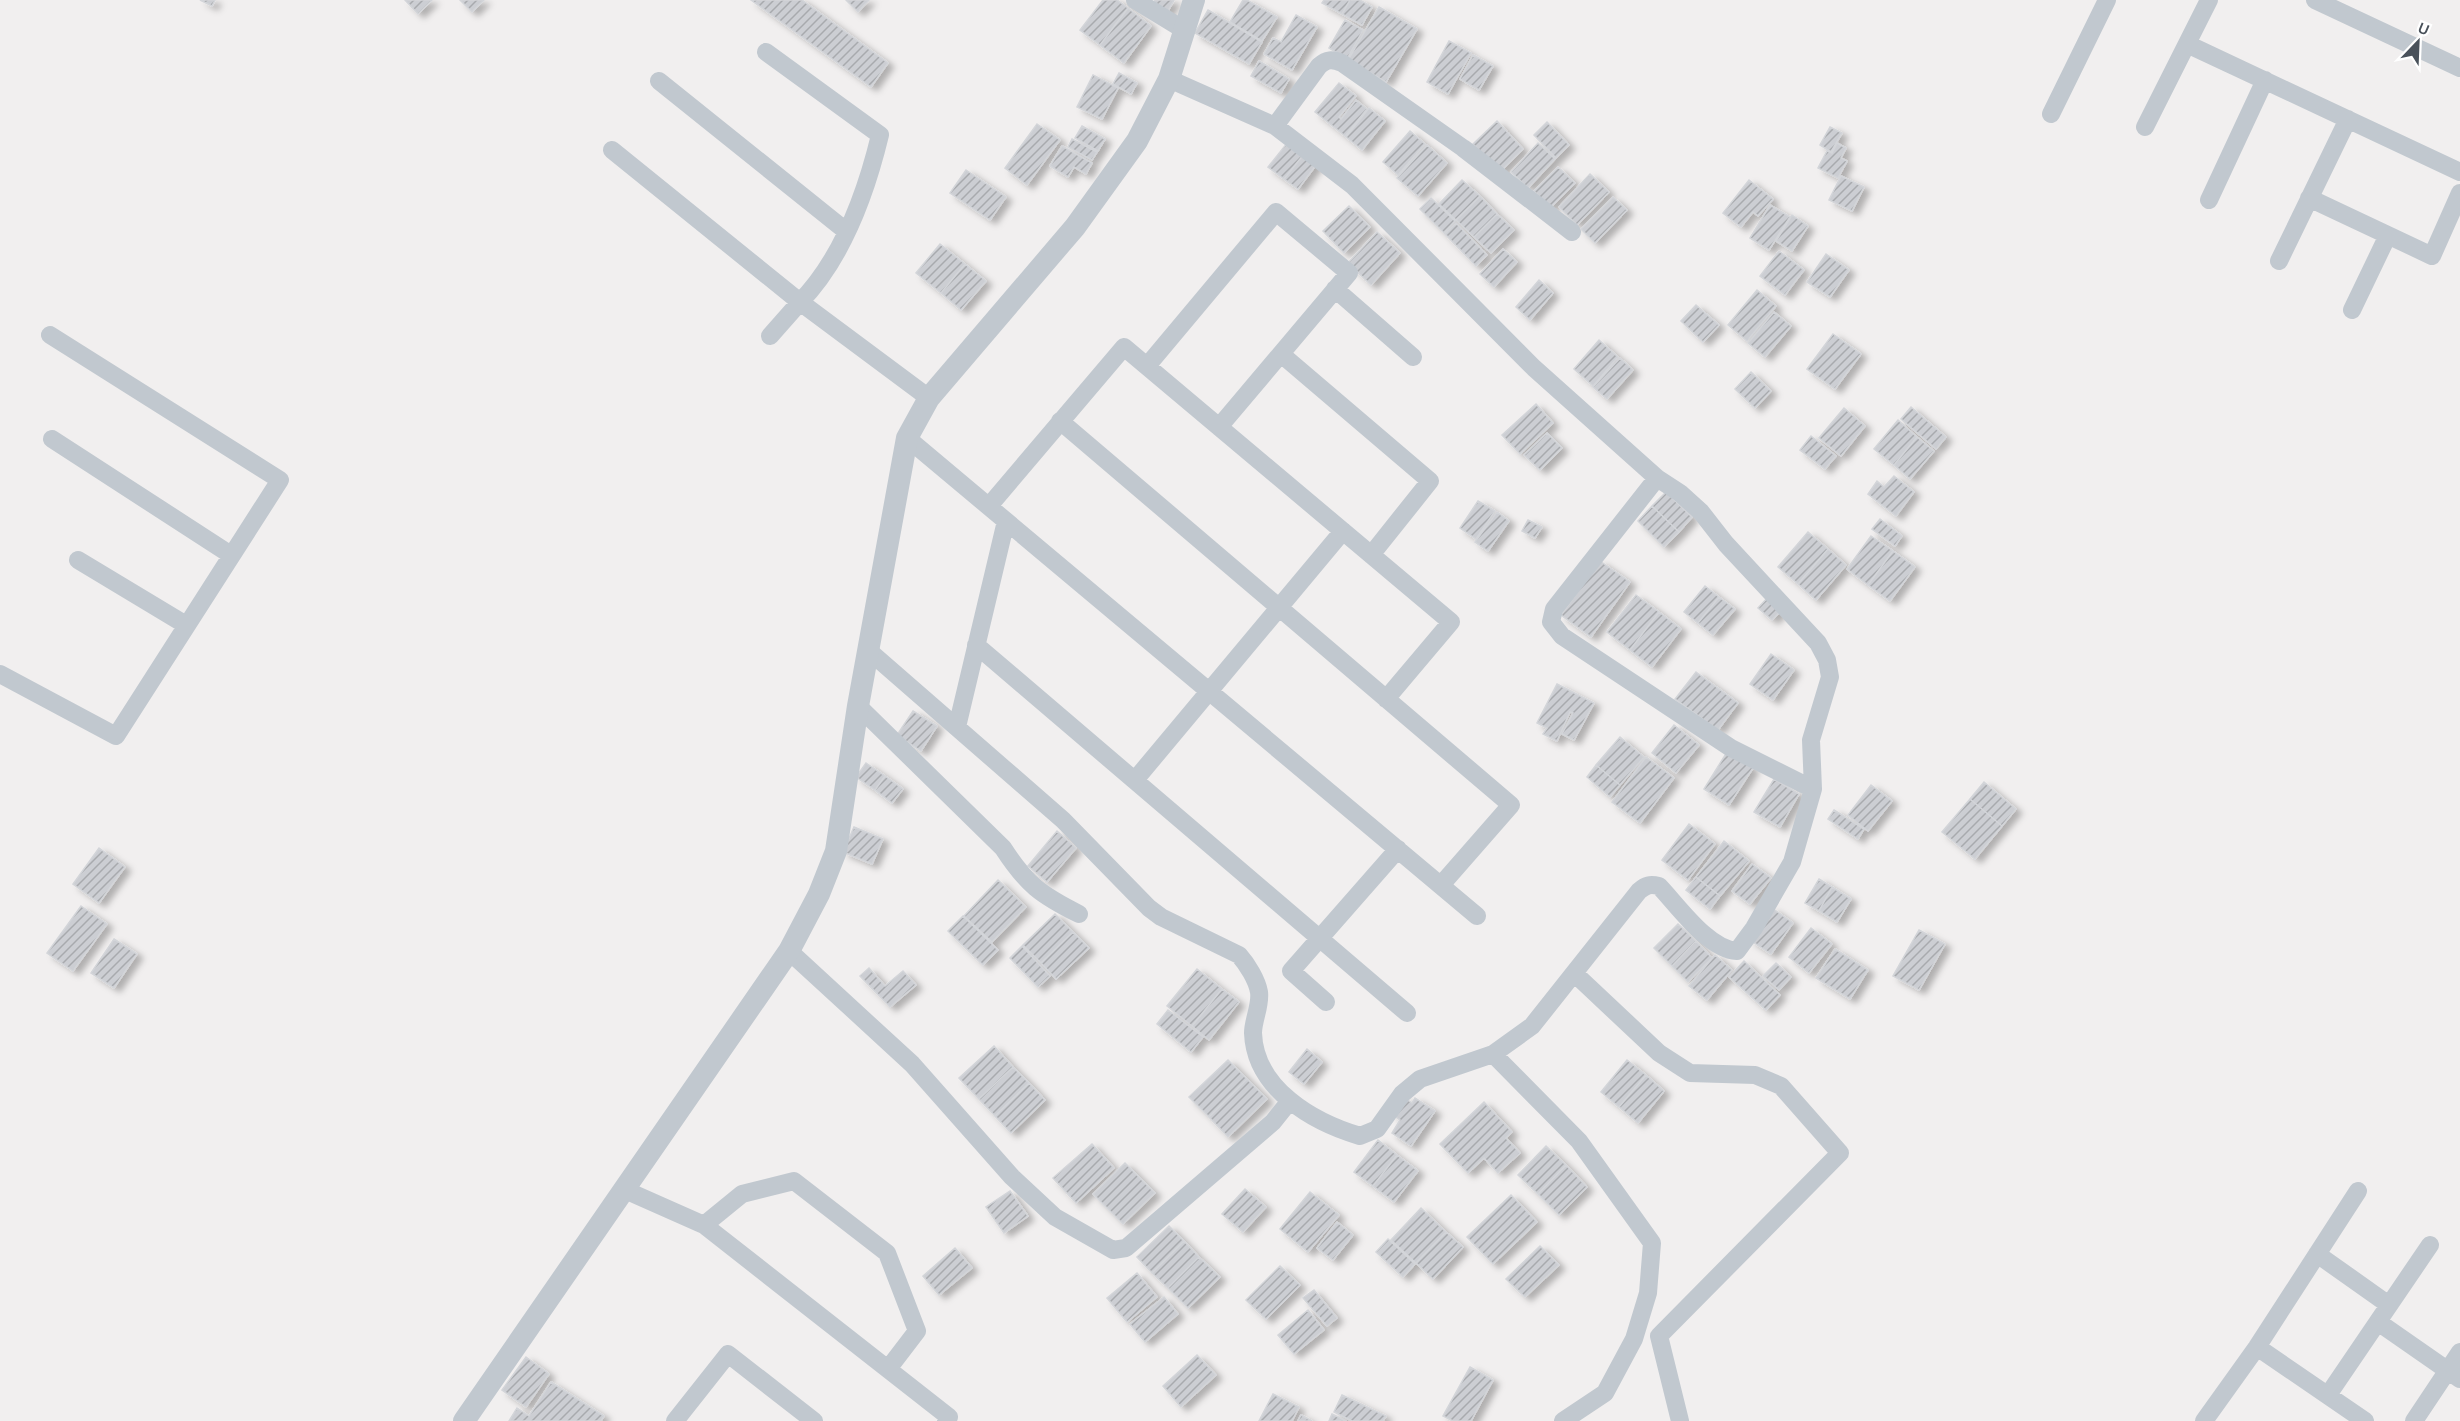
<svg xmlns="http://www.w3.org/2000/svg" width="2460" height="1421" font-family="Karla,sans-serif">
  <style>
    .building { fill: url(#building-hatch); stroke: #d3d5d9; stroke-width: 1.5; filter: url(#shadow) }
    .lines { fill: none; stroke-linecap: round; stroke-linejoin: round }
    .minor { stroke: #c1c8cf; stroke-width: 18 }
    .tertiary { stroke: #c1c8cf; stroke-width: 22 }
  </style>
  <defs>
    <pattern id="building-hatch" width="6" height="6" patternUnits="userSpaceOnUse" patternTransform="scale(1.5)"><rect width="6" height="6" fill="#ccced3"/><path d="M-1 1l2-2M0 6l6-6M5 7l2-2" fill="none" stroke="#a8aaae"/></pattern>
    <filter id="shadow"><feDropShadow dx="6" dy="4" stdDeviation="3" flood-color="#0004"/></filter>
  </defs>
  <rect width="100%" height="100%" fill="#f1efef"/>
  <!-- building -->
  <path class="building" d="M200,0H215L212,6Z
    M405,0H432L418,14Z
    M460,0H484L472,12Z
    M751,0H802L888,63L871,87Z
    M846,0H869L858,12Z
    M1103,0H1117L1128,8L1100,45L1080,30Z
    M1155,0H1174L1167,13L1153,4Z
    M1243,0H1247L1277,17L1262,41L1230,22Z
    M1324,0H1350L1342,14L1322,3Z
    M1350,0H1360L1372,7L1362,25L1342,14Z
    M1379,7L1417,29L1386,82L1348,60Z
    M1128,8L1151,26L1124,63L1100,45Z
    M1208,10L1262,42L1249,64L1195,33Z
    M1296,15L1317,27L1292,70L1264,54L1273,38L1281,42Z
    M1345,20L1363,30L1347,59L1329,48Z
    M1449,41L1471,53L1448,94L1427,82Z
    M1473,55L1493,66L1479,90L1460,79Z
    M1259,61L1289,79L1281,93L1251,76Z
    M1119,73L1137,83L1131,94L1113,84Z
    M1093,75L1118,88L1102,119L1077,107Z
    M1339,83L1356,96L1339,117L1341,119L1356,100L1367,109L1345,136L1315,112Z
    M1369,108L1385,121L1362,150L1346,137Z
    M1497,121L1523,149L1500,172L1473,144Z
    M1547,122L1569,145L1556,158L1534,135Z
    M1037,124L1060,140L1027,185L1005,168Z
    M1082,126L1105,139L1098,151L1075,138Z
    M1830,127L1842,133L1831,152L1820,145Z
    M1410,131L1425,144L1398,175L1383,162Z
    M1072,139L1097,152L1092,160L1068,147Z
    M1288,142L1304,154L1284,179L1268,167Z
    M1538,143L1555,159L1528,188L1511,172Z
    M1837,143L1846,148L1841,158L1847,161L1838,178L1818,168L1827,151L1832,153Z
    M1427,145L1447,163L1418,196L1397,178Z
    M1062,146L1092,163L1086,174L1074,167L1068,177L1050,166Z
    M1304,154L1317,164L1298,189L1284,179Z
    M1558,167L1575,183L1550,208L1534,191Z
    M966,170L1006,197L990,220L950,193Z
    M1590,174L1609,192L1577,225L1559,207Z
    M1841,176L1864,187L1852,211L1829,200Z
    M1462,180L1480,196L1456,220L1439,204Z
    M1749,180L1773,199L1758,216L1753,212L1741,227L1723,213Z
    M1480,196L1497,214L1474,237L1456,220Z
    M1613,197L1627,210L1595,243L1581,229Z
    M1431,198L1455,221L1444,233L1420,209Z
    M1770,205L1790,217L1769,250L1750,238Z
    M1349,206L1370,227L1344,253L1323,231Z
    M1497,214L1514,230L1491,253L1474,237Z
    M1792,215L1808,226L1792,251L1776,241Z
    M1456,223L1487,255L1476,266L1445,234Z
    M1377,232L1400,253L1371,285L1348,263Z
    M940,244L965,264L941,293L916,273Z
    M1503,249L1517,262L1494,287L1480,274Z
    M1779,251L1804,270L1785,295L1760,276Z
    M1826,254L1849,270L1830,297L1807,282Z
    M965,264L986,281L961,310L941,293Z
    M1539,280L1553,293L1530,320L1516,307Z
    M1757,290L1776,306L1747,341L1728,325Z
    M1696,305L1719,325L1703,342L1681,321Z
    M1774,312L1791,326L1765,357L1748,343Z
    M1833,334L1861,354L1835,389L1807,369Z
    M1599,340L1618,357L1593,386L1574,369Z
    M1620,358L1633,370L1607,399L1593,387Z
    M1751,372L1771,391L1755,408L1735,389Z
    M1536,404L1553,423L1520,454L1502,435Z
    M1911,407L1946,437L1936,449L1901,419Z
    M1844,408L1865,426L1841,456L1819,438Z
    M1898,420L1917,437L1894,465L1874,449Z
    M1547,433L1562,448L1540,470L1524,455Z
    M1811,436L1836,456L1825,469L1800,450Z
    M1917,437L1934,451L1910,479L1894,465Z
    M1894,476L1914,492L1896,516L1868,494L1877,481L1884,487Z
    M1666,492L1692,517L1679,532L1652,506Z
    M1478,501L1495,511L1476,539L1460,528Z
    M1652,506L1679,532L1664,547L1638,521Z
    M1497,512L1509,521L1488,551L1475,542Z
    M1880,519L1902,536L1895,546L1872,529Z
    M1528,520L1542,527L1535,538L1522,531Z
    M1808,532L1828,549L1798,584L1778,567Z
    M1871,536L1893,551L1868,585L1847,569Z
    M1828,549L1846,565L1816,600L1798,584Z
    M1893,551L1915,567L1890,601L1868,585Z
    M1600,561L1630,582L1591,637L1561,615Z
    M1705,586L1719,597L1698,623L1684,612Z
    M1636,595L1659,612L1630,650L1607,632Z
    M1769,596L1783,609L1772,620L1758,608Z
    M1719,597L1735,609L1713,635L1698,623Z
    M1659,612L1681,629L1652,667L1630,650Z
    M1771,654L1794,670L1773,700L1750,684Z
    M1696,672L1738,703L1718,730L1675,699Z
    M1557,684L1594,703L1574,740L1562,734L1573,713L1570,712L1557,741L1543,734L1547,728L1537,723Z
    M913,711L937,726L921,751L897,735Z
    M1674,725L1699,745L1676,773L1652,753Z
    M1620,737L1644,757L1620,785L1596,765Z
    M1727,752L1753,768L1729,805L1704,789Z
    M1646,757L1674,778L1640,823L1612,802Z
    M866,763L885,776L875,790L856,777Z
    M1596,765L1620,785L1610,797L1587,777Z
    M885,776L903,789L892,803L875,790Z
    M1774,779L1799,794L1780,827L1754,812Z
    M1984,782L2016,809L2002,826L1970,799Z
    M1871,785L1892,801L1868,831L1848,815Z
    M1970,799L2002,826L1975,859L1942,832Z
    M1834,810L1864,829L1858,839L1828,819Z
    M1689,824L1715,844L1688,880L1662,860Z
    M854,827L883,839L872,864L843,852Z
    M1057,831L1076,848L1047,882L1028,866Z
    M1724,841L1749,861L1720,896L1696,877Z
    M99,848L125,867L99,903L73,884Z
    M1752,864L1771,878L1750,904L1732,891Z
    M1696,877L1720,896L1710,909L1686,890Z
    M1819,879L1832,887L1819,911L1805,903Z
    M998,880L1026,907L992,942L964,916Z
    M1832,887L1851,899L1837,922L1819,911Z
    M81,906L107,924L73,971L47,953Z
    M1772,908L1793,923L1771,954L1750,940Z
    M1055,914L1073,932L1041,963L1023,945Z
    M963,916L998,950L983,965L948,931Z
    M1678,924L1696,941L1672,966L1654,948Z
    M1811,928L1832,944L1809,973L1789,957Z
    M1919,930L1945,944L1919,990L1893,976Z
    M1073,932L1089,948L1056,979L1041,963Z
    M114,939L137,954L114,988L91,973Z
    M1696,941L1712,958L1688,982L1672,966Z
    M1022,946L1050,976L1038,987L1010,958Z
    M1835,949L1868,970L1850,999L1816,978Z
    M1715,955L1732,970L1707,1000L1689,986Z
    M1744,961L1780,995L1766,1010L1729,977Z
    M1776,963L1791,977L1779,990L1763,976Z
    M869,968L885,986L903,971L916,985L890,1007L860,976Z
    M1197,969L1222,989L1192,1026L1167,1006Z
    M1222,989L1239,1002L1209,1040L1192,1026Z
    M1168,1010L1203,1037L1191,1052L1157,1024Z
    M994,1046L1013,1067L979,1099L959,1078Z
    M1307,1049L1322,1062L1304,1084L1289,1072Z
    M1228,1060L1247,1079L1209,1117L1189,1097Z
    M1627,1060L1646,1075L1619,1107L1601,1092Z
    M1013,1067L1029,1083L995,1116L979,1099Z
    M1646,1075L1664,1091L1638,1123L1619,1107Z
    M1247,1079L1267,1099L1228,1137L1209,1117Z
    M1029,1083L1045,1100L1011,1133L995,1116Z
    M1405,1098L1412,1103L1415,1098L1435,1111L1411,1146L1392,1133L1400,1120L1393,1115Z
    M1484,1102L1512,1132L1506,1138L1520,1153L1498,1173L1484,1158L1468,1173L1440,1144Z
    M1378,1140L1397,1155L1373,1186L1354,1172Z
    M1092,1144L1114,1168L1076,1203L1053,1178Z
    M1546,1146L1566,1165L1538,1194L1518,1175Z
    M1397,1155L1418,1171L1394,1202L1373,1186Z
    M1125,1163L1155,1193L1123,1224L1093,1194Z
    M1566,1165L1587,1187L1559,1215L1538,1194Z
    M1245,1189L1266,1207L1243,1232L1222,1214Z
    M1010,1191L1028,1216L1004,1233L986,1207Z
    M1310,1192L1339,1215L1308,1252L1280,1229Z
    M1511,1195L1537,1222L1493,1264L1467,1237Z
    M1421,1208L1446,1232L1416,1263L1391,1240Z
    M1337,1222L1353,1235L1333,1260L1317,1248Z
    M1169,1226L1184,1241L1152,1273L1137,1257Z
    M1446,1232L1463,1247L1433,1279L1416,1263Z
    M1388,1239L1415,1264L1403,1277L1376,1252Z
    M1184,1241L1199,1257L1168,1288L1152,1273Z
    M1540,1246L1559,1265L1525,1297L1506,1279Z
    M955,1248L972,1268L939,1295L923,1276Z
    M1199,1257L1220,1277L1188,1308L1168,1288Z
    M1280,1266L1300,1285L1266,1319L1246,1300Z
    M1137,1273L1157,1297L1127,1322L1107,1298Z
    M1314,1290L1337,1318L1327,1326L1303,1298Z
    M1164,1297L1178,1314L1145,1342L1130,1324Z
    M1308,1310L1324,1330L1294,1354L1278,1335Z
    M1197,1355L1216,1375L1181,1407L1163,1386Z
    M526,1357L549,1374L526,1407L502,1390Z
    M1470,1367L1493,1380L1471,1421H1453L1443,1416Z
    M551,1382L604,1416L601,1421H509L517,1408L529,1416Z
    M1273,1394L1299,1407L1292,1421H1259Z
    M1342,1395L1386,1416L1383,1421H1352L1334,1412Z
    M1332,1414L1346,1421H1329Z
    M1301,1415L1312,1421H1298Z"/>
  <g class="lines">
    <!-- minor -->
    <path class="minor" d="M1135,0L1186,31
      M2315,0L2460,68
      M2187,44L2460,172
      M766,52L880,135C866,193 842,259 800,302L929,398
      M1169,79L1275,126L1319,66C1327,59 1332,59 1342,63L1463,148L1572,232
      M659,81L846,231
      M2051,114L2107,0
      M2145,127L2209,0
      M612,150L800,302L770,336
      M2309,198L2432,256L2460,193
      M2209,200L2265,80
      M2279,261L2348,119
      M1335,289L1413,357
      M2352,310L2388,235
      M1281,354L1430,481L1371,555
      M1147,366L1276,212L1349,273L1219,427
      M1060,421L1511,805L1441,885
      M907,438L1477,916
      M52,439L231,555
      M1657,478L1554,609L1551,622L1562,636L1731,748L1813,789
      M989,506L1124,347L1451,622L1386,699
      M78,560L186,625
      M976,645L1407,1013
      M869,651L1063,820L1149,908L1161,917L1239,955C1247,964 1257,980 1259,992C1261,1005 1253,1020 1253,1033C1255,1089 1313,1122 1360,1136L1377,1129L1402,1094L1420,1079L1493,1054L1532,1026L1639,891C1646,885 1650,884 1659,886C1679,907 1708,949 1737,951L1754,928L1792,862L1813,789L1811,740L1830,677L1827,660L1818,643L1726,544L1701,512L1680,493L1657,478L1534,368L1352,185L1275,126
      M0,674L116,736L280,480L50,335
      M858,706L1003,848C1027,885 1041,895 1079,914
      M957,727L1006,521
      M1135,780L1343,531
      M789,951L912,1064L1012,1177L1055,1217L1113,1250L1126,1248L1273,1122L1289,1102
      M1575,974L1659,1053L1690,1073L1755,1075L1781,1086L1840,1153L1659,1336L1680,1421
      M1326,1002L1291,971L1398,849
      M1493,1054L1579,1141L1652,1243L1648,1293L1634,1339L1605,1393L1563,1421
      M625,1190L704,1225L949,1417L946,1421
      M704,1225L742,1194L794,1181L887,1253L917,1331L888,1369
      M2317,1254L2389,1305
      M2378,1322L2460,1379
      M2257,1347L2365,1421
      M2328,1395L2430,1245
      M675,1421L728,1354L814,1421
      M2204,1421L2257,1347L2358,1191
      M2414,1421L2460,1352"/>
    <!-- tertiary -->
    <path class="tertiary" d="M464,1421L789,951L819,894L836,851L858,706L907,438L929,398L1075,227L1137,141L1169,79L1194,0"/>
  </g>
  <!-- north arrow -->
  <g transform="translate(2418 42) rotate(23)" stroke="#ffffff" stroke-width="4.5" paint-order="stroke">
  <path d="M0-4.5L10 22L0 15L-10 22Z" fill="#49515a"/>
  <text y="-9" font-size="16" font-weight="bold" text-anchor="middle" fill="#49515a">U</text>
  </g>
</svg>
